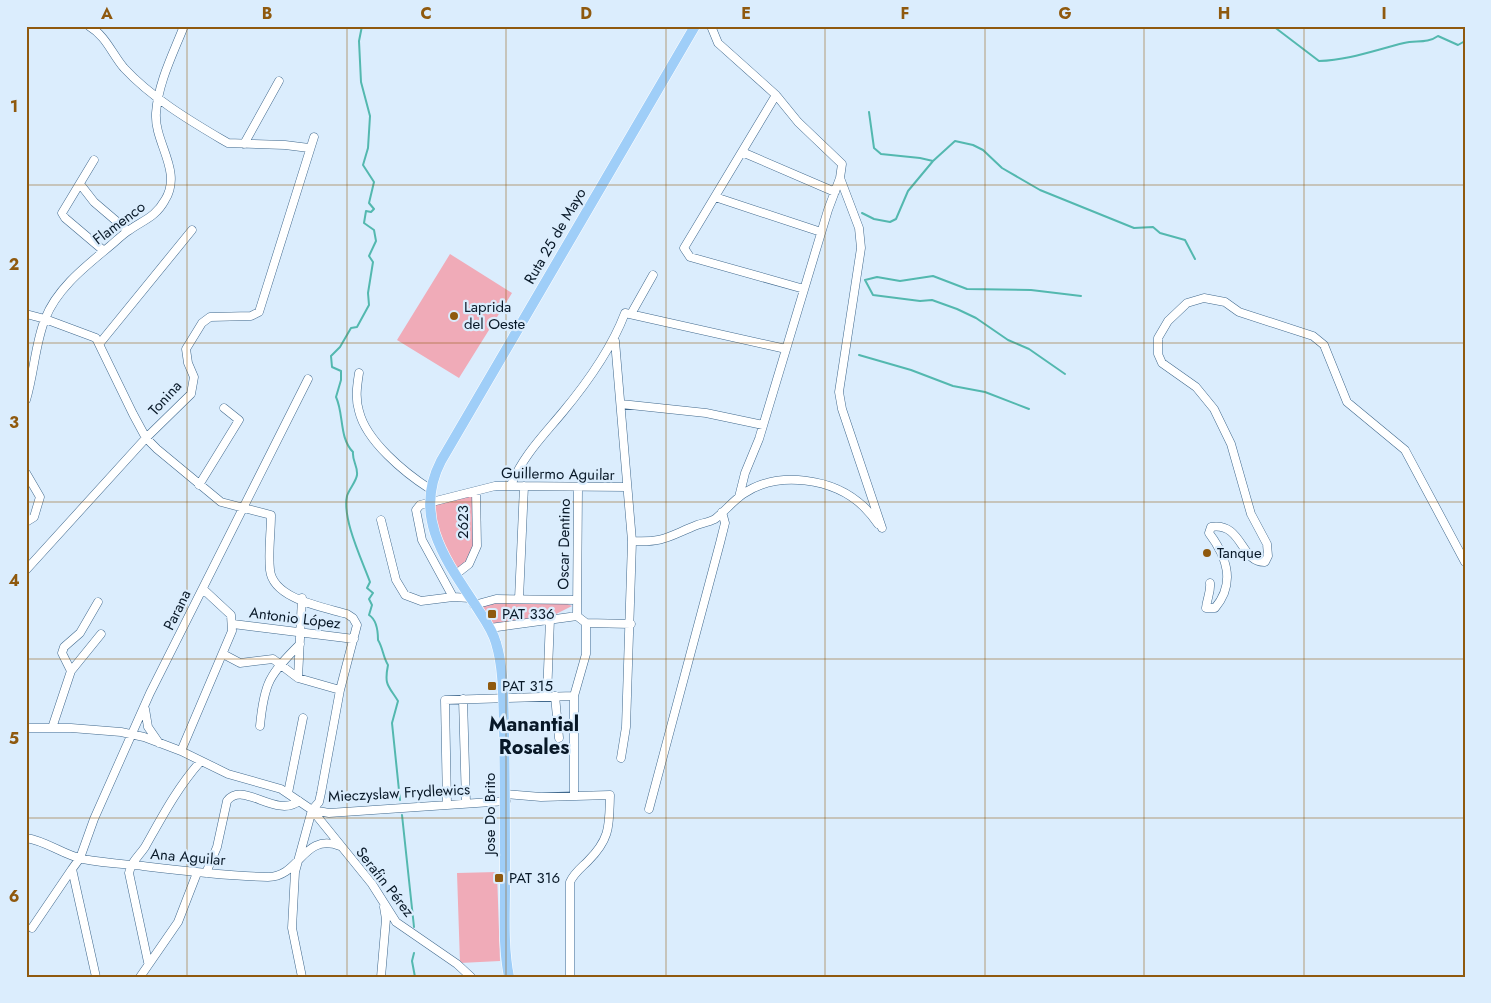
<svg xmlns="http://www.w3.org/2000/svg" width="1491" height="1003" font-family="Jost,sans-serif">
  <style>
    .green { fill: #f0abb8 }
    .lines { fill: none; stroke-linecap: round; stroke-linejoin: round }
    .stream { stroke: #53b8af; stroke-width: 2 }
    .minor-casing { stroke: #41698d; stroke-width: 9 }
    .major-casing { stroke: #fff; stroke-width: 11 }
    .minor { stroke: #fff; stroke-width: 8 }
    .major { stroke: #9fcef8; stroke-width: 10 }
    .grid { fill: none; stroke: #8f590e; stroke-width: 1; stroke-opacity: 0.55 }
    .poi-dot { fill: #8f590e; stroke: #dbedfd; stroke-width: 2 }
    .labels { text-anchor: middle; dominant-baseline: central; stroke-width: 4.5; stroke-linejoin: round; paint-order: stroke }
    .street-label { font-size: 15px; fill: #081827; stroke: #dbedfd }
    .poi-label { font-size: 15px; fill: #081827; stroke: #dbedfd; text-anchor: start }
    .district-label { font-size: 20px; font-weight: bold; fill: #081827; stroke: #dbedfd }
    .neatline { fill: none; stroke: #8f590e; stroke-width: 2 }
    .grid-label { font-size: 16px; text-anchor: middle; font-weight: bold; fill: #8f590e }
  </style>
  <rect width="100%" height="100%" fill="#dbedfd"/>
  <!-- green -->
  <path class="green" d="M450,254L512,293L459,378L397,340Z
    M472,492L473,548L467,560L458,570L441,542L433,505Z
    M496,602L565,603L572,606L552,616L493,625L479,607Z
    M497,872L500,961L460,963L457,873Z"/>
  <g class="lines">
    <!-- stream -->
    <path class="stream" d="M362,26L359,41L361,82L370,116L368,148L363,165L374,182L369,203L374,209L371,212L366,211L364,223L374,230L376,241L369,256L373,262L368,293L369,305L357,327L351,328L340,347L331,356L332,367L341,371V380L336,397C344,414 339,438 353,452C352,461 358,466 357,475C356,482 349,489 347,496C342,519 362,560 370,582L367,588L373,593L369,599L372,605L369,615C377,620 378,631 378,640C383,648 383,657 388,665C384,685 388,685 398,701L392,723L400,800
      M1273,26L1319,61C1349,60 1375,50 1404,43C1416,40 1427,44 1438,36L1458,45L1465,41
      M869,112L874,148L881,154L920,158L933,161L955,141L973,145L983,150L1002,168L1040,190L1134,228L1153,227L1160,233L1185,240L1195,259
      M862,213L874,219L890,222L896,219L908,191L933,161
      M859,355L911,370L953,386L985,392L1029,409
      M1065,374L1029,349L1008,340L976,318L957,309L932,300L920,301L873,295L865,280L877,277L900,281L933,276L967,289L1031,290L1081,296
      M402,815L414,927
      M414,953L412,961L415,977"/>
    <defs>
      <path id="minor" d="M89,26C106,36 112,54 124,68C151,97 187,119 221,139L228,143L285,145L309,148
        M711,26L718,43L776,95L798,122L842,164L840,178L828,210L759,439L745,473L739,497
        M776,95L684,248L690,257L804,289
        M244,144L279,81
        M742,152L835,192
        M94,160L62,213L65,218L104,251
        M840,178L859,228L861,248L839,392L842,409L882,528
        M80,184L94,202L128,231
        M715,197L821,232
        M26,314L45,319L96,338L133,414L146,438L157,449L221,502L271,515C271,533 268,552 270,570C273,599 323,607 347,614L353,618L357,625L340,690L321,793L319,802L312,810L295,872L292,928L302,977
        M631,314L653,275
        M615,341L632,541L626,727L621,758
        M100,343L192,230
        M359,373C357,386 355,398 359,411C366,441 405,473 430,489
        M26,400C34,374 35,344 45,319C57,288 86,266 110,246C116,241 122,235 128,231C143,220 155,218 165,200C183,171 154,143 156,113C158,83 173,54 184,26
        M621,404L706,413L763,425
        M26,473L40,497L34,517L26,522
        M199,485L239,420L224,408
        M511,485C523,456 542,437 562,413C587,383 611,350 625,313L786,349
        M381,520L396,580L405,595L421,601L453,597L470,598
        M632,541C664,543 669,536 697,525C703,523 709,522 715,519C725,511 733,501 743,494C778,470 834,478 864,507C869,512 874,518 878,524
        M26,570L146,438L191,394L194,377L188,363L186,349L202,323L210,317L251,316L259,312L314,137
        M455,575L469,564L477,546L476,491
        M1210,583C1211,592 1207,598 1206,608H1215C1236,583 1227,557 1209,533L1211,527C1243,522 1240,563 1265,562L1268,556L1267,544L1251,514L1231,444L1214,409L1196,387L1162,363L1158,354V338L1168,321L1187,303L1204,298L1225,302L1239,312L1313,336L1324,345L1347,402L1405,450L1465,562
        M453,597L422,540L416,510L420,505L495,486L627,487
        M519,599L524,486
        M474,605L496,599L577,600
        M586,623L631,624
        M233,624L354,639
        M490,628L577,616
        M223,654L240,663L273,659L298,678L340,690
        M71,671L62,653L64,647L80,633L98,602
        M298,678L302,598
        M547,696L550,619
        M555,696L559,738
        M463,699L466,803
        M145,709L148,727L159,743
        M260,726C264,683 269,675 300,644
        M26,728H71L121,732L144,737L181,751L228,774L281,789L312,810L329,813L506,801
        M52,728L71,671L101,634
        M181,751L232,631L231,615L203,589
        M288,793L303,718
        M506,794L541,797L610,795C609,825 611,838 588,861C581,868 574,873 570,882V977
        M574,796V696L586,654V623L577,616L578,488
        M447,805L445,700L574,696
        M649,809L720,543L725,523L722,512
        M312,810L372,884L396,922L457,964L471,977
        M26,838C47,841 63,855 83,859C103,863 123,864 143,866C185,871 226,876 268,877C300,877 303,832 340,846
        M206,873L217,847L227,801C243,780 276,819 299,801
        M32,928L72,869
        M148,962L129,873C131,862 139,856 145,847C162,817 177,788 200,762
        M96,977L72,869L80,858L94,819L150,693L308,379
        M140,977L178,922L197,873
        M381,977L386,919L384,907"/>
      <path id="major" d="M509,977C503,947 505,916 505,886C505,833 505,779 504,726C503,699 504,669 496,643C492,628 482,616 474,603C444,558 413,515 441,461L695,26"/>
    </defs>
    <!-- minor casing -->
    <use href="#minor" class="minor-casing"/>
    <!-- major casing -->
    <use href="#major" class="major-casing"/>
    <!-- minor -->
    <use href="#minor" class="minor"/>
    <!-- major -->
    <use href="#major" class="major"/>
  </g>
  <!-- grid -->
  <path class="grid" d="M187,26V977M347,26V977M506,26V977M666,26V977M825,26V977M985,26V977M1144,26V977M1304,26V977M26,185H1465M26,343H1465M26,502H1465M26,659H1465M26,818H1465"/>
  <!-- markers -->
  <g class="poi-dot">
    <circle cx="454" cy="316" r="5"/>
    <circle cx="1207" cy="553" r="5"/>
    <rect x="487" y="609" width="10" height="10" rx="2.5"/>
    <rect x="487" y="681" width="10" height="10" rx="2.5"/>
    <rect x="494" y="873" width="10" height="10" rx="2.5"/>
  </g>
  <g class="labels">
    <!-- street labels -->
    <g class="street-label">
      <text transform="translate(119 223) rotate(-37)">Flamenco</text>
      <text transform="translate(555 236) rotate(-60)">Ruta 25 de Mayo</text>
      <text transform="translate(165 398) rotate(-48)">Tonina</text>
      <text transform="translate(558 474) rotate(1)">Guillermo Aguilar</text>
      <text transform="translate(463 522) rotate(-90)">2623</text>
      <text transform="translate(564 544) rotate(-89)">Oscar Dentino</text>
      <text transform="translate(177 610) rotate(-64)">Parana</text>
      <text transform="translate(295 618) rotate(7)">Antonio López</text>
      <text transform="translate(399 793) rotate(-3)">Mieczyslaw Frydlewics</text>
      <text transform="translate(490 814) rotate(-90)">Jose Do Brito</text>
      <text transform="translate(188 857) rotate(5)">Ana Aguilar</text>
      <text transform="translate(385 882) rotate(52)">Serafin Pérez</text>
    </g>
    <!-- poi labels -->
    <g class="poi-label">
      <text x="464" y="307">Laprida<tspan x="464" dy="17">del Oeste</tspan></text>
      <text x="1217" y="553">Tanque</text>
      <text x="502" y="614">PAT 336</text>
      <text x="502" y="686">PAT 315</text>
      <text x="509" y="878">PAT 316</text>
    </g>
    <!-- district labels -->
    <g class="district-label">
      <text x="534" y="724">Manantial<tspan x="534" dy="23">Rosales</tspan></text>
    </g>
  </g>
  <!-- border -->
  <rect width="1491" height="1003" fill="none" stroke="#dbedfd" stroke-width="55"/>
  <rect x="28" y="28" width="1436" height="948" class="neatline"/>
  <g class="grid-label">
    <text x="107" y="19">A</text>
    <text x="267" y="19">B</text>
    <text x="426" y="19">C</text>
    <text x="586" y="19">D</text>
    <text x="746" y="19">E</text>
    <text x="905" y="19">F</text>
    <text x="1065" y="19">G</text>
    <text x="1224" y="19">H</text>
    <text x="1384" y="19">I</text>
    <text x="14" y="112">1</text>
    <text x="14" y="270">2</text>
    <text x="14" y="428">3</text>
    <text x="14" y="586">4</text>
    <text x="14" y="744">5</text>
    <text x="14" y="902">6</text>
  </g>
</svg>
